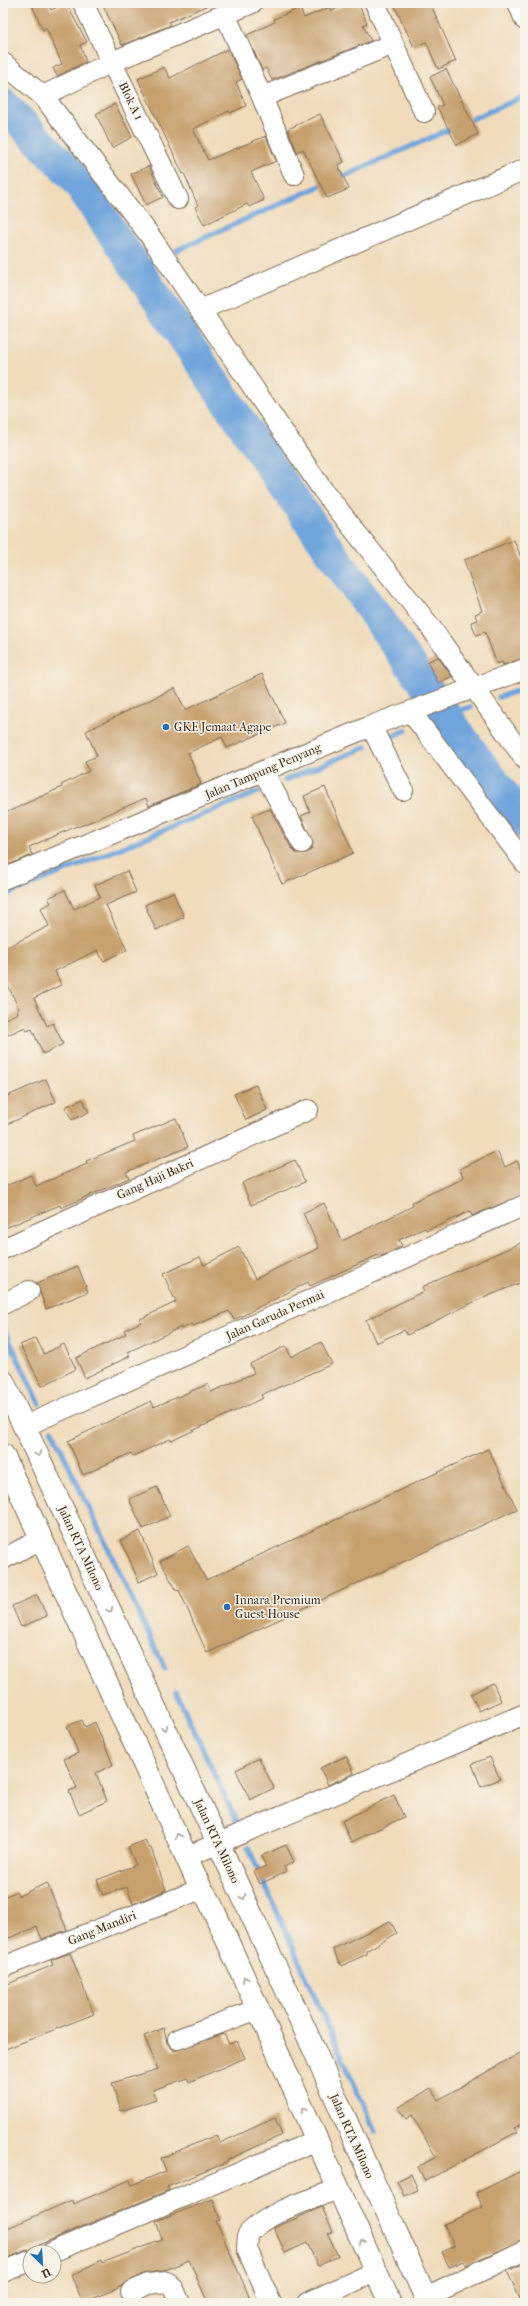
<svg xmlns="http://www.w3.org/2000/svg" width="528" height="2306" font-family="'IM FELL French Canon',serif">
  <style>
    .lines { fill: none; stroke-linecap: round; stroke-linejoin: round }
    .stream { stroke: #6fa4dc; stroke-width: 5.5 }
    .river { stroke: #6fa4dc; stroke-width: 32 }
    .building { fill: #c7a06e }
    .street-casing { stroke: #7a6855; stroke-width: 22 }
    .highway-casing { stroke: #7a6855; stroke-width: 24 }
    .street { stroke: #fff; stroke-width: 20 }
    .highway { stroke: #fff; stroke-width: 22 }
    .oneway { stroke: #a79f9a }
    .poi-dot { fill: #1f6fb2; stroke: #f7f3e8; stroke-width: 1.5 }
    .labels { text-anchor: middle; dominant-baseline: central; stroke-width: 3; stroke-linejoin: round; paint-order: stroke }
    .street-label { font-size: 12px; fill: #3b2a1e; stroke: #f7f3e8 }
    .poi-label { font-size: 12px; fill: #3b2a1e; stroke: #f7f3e8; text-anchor: start }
  </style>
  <rect width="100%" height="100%" fill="#f7f3e8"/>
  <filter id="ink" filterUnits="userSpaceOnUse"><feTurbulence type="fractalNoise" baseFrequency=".025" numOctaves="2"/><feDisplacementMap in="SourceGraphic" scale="8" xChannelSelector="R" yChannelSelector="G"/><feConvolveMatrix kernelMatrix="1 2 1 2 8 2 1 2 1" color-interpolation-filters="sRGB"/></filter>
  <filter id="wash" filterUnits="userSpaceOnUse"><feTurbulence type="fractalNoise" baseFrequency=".012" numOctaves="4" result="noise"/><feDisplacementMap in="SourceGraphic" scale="16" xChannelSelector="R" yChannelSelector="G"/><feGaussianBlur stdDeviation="0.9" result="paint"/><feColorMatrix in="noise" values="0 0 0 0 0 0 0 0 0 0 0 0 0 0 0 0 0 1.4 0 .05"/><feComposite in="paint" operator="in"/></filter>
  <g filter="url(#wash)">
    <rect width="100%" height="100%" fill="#f0dcbb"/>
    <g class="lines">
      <!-- stream -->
      <path class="stream" d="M465,122L525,96
        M337,179L455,127
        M177,250L327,183
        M137,267L150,262
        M499,697L525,688
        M435,719L470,707
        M393,736L406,730
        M285,780L366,747
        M3,896L258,792
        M3,1327L39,1403
        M52,1430L165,1669
        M176,1692L236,1820
        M248,1847L375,2131"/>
      <!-- river -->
      <path class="river" d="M3,104L76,179L272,468L476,758L525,823"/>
    </g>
    <g id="blocks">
      <!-- building -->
      <path class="building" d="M31,3H48L51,10L66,3L87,42L80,45L86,62L57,76L53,68L62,64L46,28L43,30Z
        M102,3H213L169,22L171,25L122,45Z
        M349,3H358L367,23L363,25L371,41L272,80L266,68L262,70L247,35L275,22L274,19L300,8L304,18L330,7L332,11Z
        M393,3H430L456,61L438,69L426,42L414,47Z
        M228,49L242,79L236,82L246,106L230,113L229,111L193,129L208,160L266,136L276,161L251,172L264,200L249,207L247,204L204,225L195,207L198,206L184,173L183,174L138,79L164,67L170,78Z
        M446,69L478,134L457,145L437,107L443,105L430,77Z
        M115,104L132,137L112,148L96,114Z
        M320,114L344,162L338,165L349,189L327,198L303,149L297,152L288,129Z
        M149,166L163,197L146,205L131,174Z
        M514,540L525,567V658L503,665L502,662L497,664L485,632L476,635L471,622L477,620L475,614L482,611L464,560Z
        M438,657L452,676L438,683L427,662Z
        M262,674L285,723L227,748L222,737L188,753L201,784L149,806L146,798L78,827L77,826L29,847L32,855L3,867V814L62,787L61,785L89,771L85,761L97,756L86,731L175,688L185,710Z
        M325,787L353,853L282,884L252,816L270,809L292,849L296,853H307L312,849L313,843L301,816L310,812L304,796Z
        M127,871L136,892L106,905L127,950L103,961L98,950L55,971L61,985L34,998L47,1026L53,1023L63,1044L43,1054L32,1029L27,1031L25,1027L3,1037V1020L18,1013L17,1010L19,1009L3,975V949L49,926L41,908L51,903L48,898L65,890L74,909L100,897L95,885Z
        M173,892L184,917L156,930L145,905Z
        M46,1079L56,1102L3,1126V1098Z
        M256,1085L267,1110L246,1120L234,1094Z
        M83,1099L89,1112L72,1120L65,1107Z
        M176,1118L188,1147L126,1172L129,1178L61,1208L60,1205L3,1229V1187L31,1175L36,1186L87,1164L86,1161L135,1141L133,1136Z
        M497,1151L505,1167L517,1161L525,1179V1194L472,1216L470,1211L443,1224L426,1230L425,1228L399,1240L402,1246L387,1254L381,1256L380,1254L310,1286L308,1282L234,1320L229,1311L193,1326L192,1324L181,1329V1327L128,1352L130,1356L85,1378L76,1358L126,1334L124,1330L141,1322L140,1319L176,1302L163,1274L200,1257L204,1265L239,1247L255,1279L319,1248L303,1213L324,1203L342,1241L413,1206L412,1202L458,1181L463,1177L460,1169Z
        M295,1160L305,1182L251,1205L242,1183Z
        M525,1241V1281L476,1301L407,1335L404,1330L376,1343L366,1320L424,1291L422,1287Z
        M78,1266L88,1292L46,1309L37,1283Z
        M36,1338L44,1354L64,1344L76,1369L42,1386L20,1345Z
        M321,1342L332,1364L261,1395L263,1398L171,1441L170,1439L133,1456L131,1453L83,1475L68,1441L151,1401L154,1407L208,1384L211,1392L254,1373L250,1364L286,1346L291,1357Z
        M488,1449L517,1509L207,1653L179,1590L177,1591L160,1561L188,1546L206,1580Z
        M157,1487L170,1516L143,1529L129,1499Z
        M140,1531L158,1573L139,1582L121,1540Z
        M37,1595L47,1616L21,1627L12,1606Z
        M493,1683L501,1701L479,1711L471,1694Z
        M82,1720L85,1727L95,1722L113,1765L96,1773L107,1801L79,1814L69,1791L77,1788L64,1759L78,1753L67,1726Z
        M346,1756L354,1773L328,1785L320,1768Z
        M490,1757L500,1779L481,1787L472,1764Z
        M259,1758L274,1788L250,1800L236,1770Z
        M394,1795L404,1817L351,1842L342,1821Z
        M145,1840L149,1848H151L166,1890L133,1904L127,1887L103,1895L97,1880L136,1865L128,1847Z
        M286,1845L294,1862L284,1867L286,1872L260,1884L254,1871L266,1866L261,1856Z
        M47,1883L67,1930L42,1939L37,1927L9,1938L3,1925V1897L16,1892L18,1896Z
        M390,1921L397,1933L366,1951L367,1954L341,1966L333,1949Z
        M70,1953L94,2014L3,2050V1986L53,1965L51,1960Z
        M164,2028L167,2043L174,2051L224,2034L229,2044L237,2041L245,2058L189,2082L187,2078L153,2090L156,2099L121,2111L112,2083L158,2069L144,2036Z
        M525,2050V2122L514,2128L517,2132L425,2181L418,2167L436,2157L412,2115L406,2119L398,2108L431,2088L438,2100Z
        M275,2118L282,2135L227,2160L228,2162L167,2187L169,2190L3,2260V2230L72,2200L73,2204L130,2180L132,2185L166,2171L161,2158L216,2135L220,2143Z
        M525,2169V2239L466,2265L463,2261L449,2267L442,2252L454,2246L444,2224L483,2207L476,2193Z
        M411,2174L418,2190L404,2196L397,2181Z
        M213,2199L220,2220L216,2221L252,2303H208L189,2260L163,2271L143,2274L114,2290L83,2302L71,2276L101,2260L102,2263L162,2240L156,2221Z
        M322,2207L333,2232L328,2234L338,2256L318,2266L307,2243L285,2253L274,2228Z
        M525,2263V2303H522L507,2271Z"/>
    </g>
  </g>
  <g filter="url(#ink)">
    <use href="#blocks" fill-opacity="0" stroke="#7a6855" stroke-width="1"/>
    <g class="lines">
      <defs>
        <path id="street" d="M83,3L178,199
          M375,3L424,112
          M518,3L525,20
          M225,14L262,97
          M3,63L43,96L148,233L322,489L429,625L525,759
          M43,96L112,62L252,3
          M294,175L262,97L393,44
          M200,310L525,169
          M411,712L525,863
          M371,726L403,790
          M263,771L302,843
          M3,879L371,726L525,669
          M3,1249L308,1110
          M3,1304L29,1291
          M25,1426L525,1205
          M3,1559L41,1539
          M188,1856L525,1714
          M3,1967L201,1889
          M178,2039L258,2009
          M52,2252L317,2140
          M3,2272L30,2261
          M131,2292L148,2284L167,2282L173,2287L180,2303
          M426,2297L525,2250
          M271,2303L247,2249L248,2234C271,2210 308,2201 338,2189
          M307,2303L375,2272"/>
        <path id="highway" d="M3,1381L307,2034L428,2303
          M3,1455L201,1889L209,1900L390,2303"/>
      </defs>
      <!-- street casing -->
      <use href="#street" class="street-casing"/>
      <!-- highway casing -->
      <use href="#highway" class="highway-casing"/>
      <!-- street -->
      <use href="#street" class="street"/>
      <!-- highway -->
      <use href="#highway" class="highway"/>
    </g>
    <!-- one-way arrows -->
    <defs><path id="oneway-chevron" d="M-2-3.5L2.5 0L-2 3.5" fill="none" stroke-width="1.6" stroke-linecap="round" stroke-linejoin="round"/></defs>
    <g class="oneway">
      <use href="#oneway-chevron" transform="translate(38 1454) rotate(66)"/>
      <use href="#oneway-chevron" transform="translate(110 1610) rotate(65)"/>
      <use href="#oneway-chevron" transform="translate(165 1728) rotate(65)"/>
      <use href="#oneway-chevron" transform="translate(178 1836) rotate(-115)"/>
      <use href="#oneway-chevron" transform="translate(243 1897) rotate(65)"/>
      <use href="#oneway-chevron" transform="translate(245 1979) rotate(-114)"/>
      <use href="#oneway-chevron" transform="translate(304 2110) rotate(-114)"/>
      <use href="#oneway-chevron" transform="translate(362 2242) rotate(-114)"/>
    </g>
  </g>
  <!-- markers -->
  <g class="poi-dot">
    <circle cx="166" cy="727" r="4"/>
    <circle cx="227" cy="1607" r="4"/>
  </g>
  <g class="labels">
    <!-- street labels -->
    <g class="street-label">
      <text transform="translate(131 101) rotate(64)">Blok A 1</text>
      <text transform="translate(263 771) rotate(-23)">Jalan Tampung Penyang</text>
      <text transform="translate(155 1179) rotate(-24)">Gang Haji Bakri</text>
      <text transform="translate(275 1315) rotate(-24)">Jalan Garuda Permai</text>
      <text transform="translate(81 1548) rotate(65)">Jalan RTA Milono</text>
      <text transform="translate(217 1841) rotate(65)">Jalan RTA Milono</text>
      <text transform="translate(102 1928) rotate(-22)">Gang Mandiri</text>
      <text transform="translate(352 2136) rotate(66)">Jalan RTA Milono</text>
    </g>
    <!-- poi labels -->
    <g class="poi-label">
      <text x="174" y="727">GKE Jemaat Agape</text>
      <text x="235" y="1600">Innara Premium<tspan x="235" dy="14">Guest House</tspan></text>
    </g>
  </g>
  <!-- margin -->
  <rect width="528" height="2306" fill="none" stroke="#f7f3e8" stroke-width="16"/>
  <!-- north arrow -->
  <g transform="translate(42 2264) rotate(155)"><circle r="19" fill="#f7f3e8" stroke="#aca397"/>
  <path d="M0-3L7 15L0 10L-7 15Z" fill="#1f6fb2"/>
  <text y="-6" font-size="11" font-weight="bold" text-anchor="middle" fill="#3b2a1e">U</text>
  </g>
</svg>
